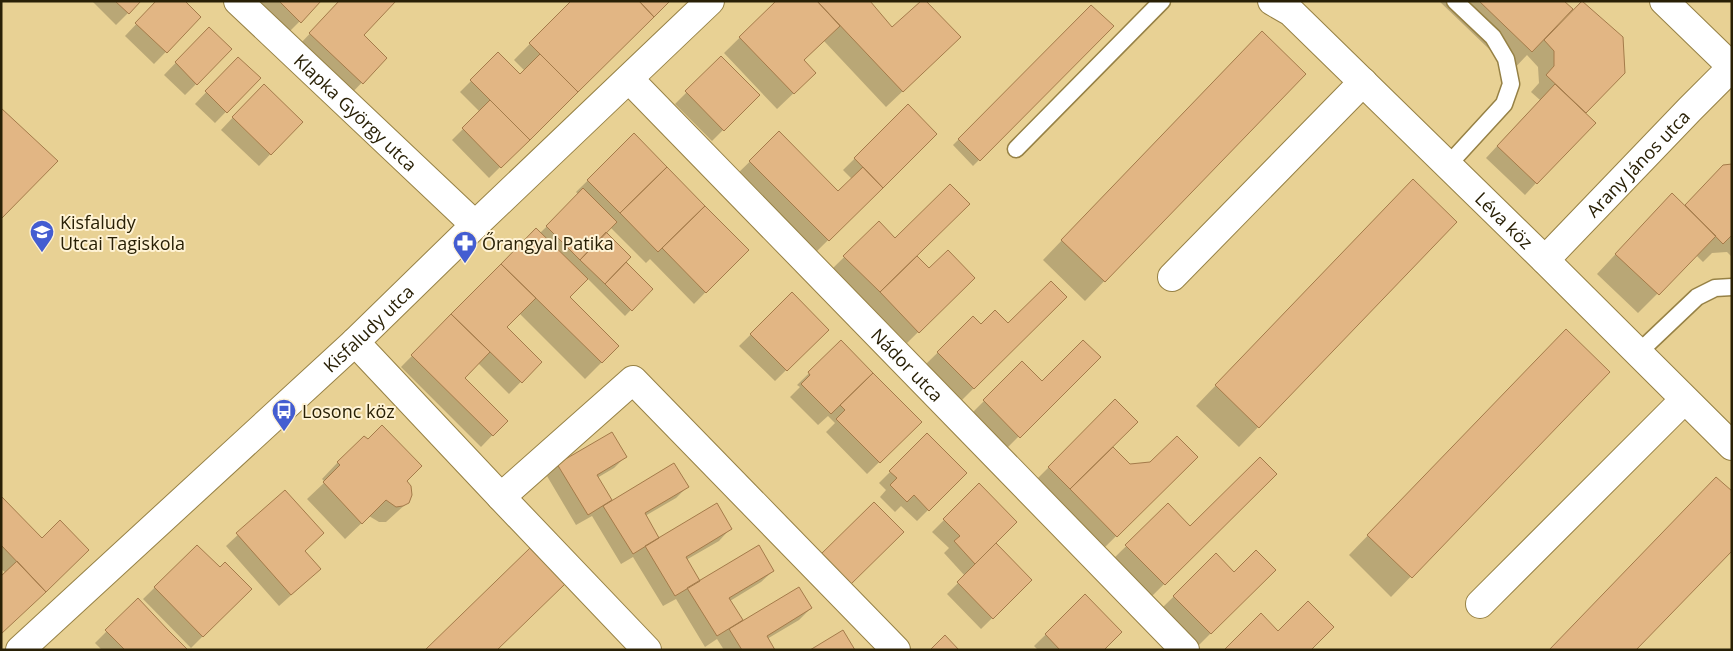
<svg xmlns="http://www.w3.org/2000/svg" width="1733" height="651" font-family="'Open Sans',sans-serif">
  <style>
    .shadow { fill: #0003 }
    .building { fill: #e2b684; stroke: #a47b4a }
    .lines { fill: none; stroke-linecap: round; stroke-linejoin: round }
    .service-casing { stroke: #968145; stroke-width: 19 }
    .minor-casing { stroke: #968145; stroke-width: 30 }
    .service { stroke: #fff; stroke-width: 16 }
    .minor { stroke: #fff; stroke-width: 28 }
    .labels { text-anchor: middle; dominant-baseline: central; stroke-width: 4; stroke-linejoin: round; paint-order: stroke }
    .street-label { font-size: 18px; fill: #292006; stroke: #fff3d5 }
    .poi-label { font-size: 18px; fill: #292006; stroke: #fff3d5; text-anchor: start }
  </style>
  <rect width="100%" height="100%" fill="#e8d194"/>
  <!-- shadow -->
  <path class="shadow" d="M92,1H140L116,25Z
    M158,1L200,17L154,64L125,36Z
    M255,1H320L288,33Z
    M341,1L362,35L385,58L350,95L299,45Z
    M572,1H668L489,178L452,140L480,112L460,92L498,54L520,76L525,71L514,60Z
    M777,1H868L892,28L943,53L886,107L824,41L803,61L798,89L777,109L724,53Z
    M1439,1H1562L1557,25L1624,72L1584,113L1536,183L1525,195L1486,158L1540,100L1531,92L1539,83L1538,67L1527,55L1512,71Z
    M1091,7L1112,26L973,166L953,145Z
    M209,28L196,84L185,95L164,75Z
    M1242,52L1304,74L1085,301L1043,260Z
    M721,58L758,95L712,141L675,104Z
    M227,70L259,78L215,123L195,104Z
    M252,97L301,122L259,166L221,130Z
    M908,106L935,134L812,256L734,177L779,133L838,193L852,179L843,170Z
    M634,135L747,250L694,304L650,259L646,263L610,227L605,233L624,262L651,289L625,316L587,278L568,297L618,346L585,379L519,313L505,327L540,362L509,394L478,363L463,378L506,421L481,447L401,367L536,230L540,233L579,195L576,192Z
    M1732,166V257L1727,252L1712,253L1703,262L1696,255L1638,313L1597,274L1653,214L1684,206L1704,186Z
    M1393,200L1455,222L1239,447L1196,406Z
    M879,223L895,240L915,256L929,270L973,278L907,343L833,268Z
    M792,294L827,330L775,381L739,346Z
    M1065,297L962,400L926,364L973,318L981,326L1008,325Z
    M841,342L920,422L867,474L826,432L835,423L828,416L818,425L790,397L800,387L797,385Z
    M1547,350L1609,372L1391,597L1349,555Z
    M1099,357L1007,448L972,413L1022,363L1042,383Z
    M1115,401L1094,463L1096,465H1130L1196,457L1100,552L1055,506L1060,501L1037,479Z
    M927,435L965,473L917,521L901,506L895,512L880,497L886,490L879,483Z
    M626,456L614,468L597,478L611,502L687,487L676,498L645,516L659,540L730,529L719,541L686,560L699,582L773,571L761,582L730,601L743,622L811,608L799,620L767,639L774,650H724L717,639L705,647L676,599L663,606L633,557L621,564L592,516L576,525L547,476L558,465Z
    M338,462L405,481L408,502L386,522H379L369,516L345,539L307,499L325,482L322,479Z
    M1275,474L1148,600L1110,562L1168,505L1190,527Z
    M979,485L994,543L1031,580L981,629L947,594L965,576L944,553L949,548L932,532Z
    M285,491L304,551L308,580L279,606L226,546Z
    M1,498L42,540L6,573L1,569Z
    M197,546L220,569L250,589L191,648L143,599Z
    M1216,555L1234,574L1274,570L1199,645L1162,608Z
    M1085,596L1102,650H1038L1034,646Z
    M138,600L186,650H102L95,643Z"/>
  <!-- building -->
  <path class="building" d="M115,1H141L129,14Z
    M156,1H185L201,17L167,53L135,23Z
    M279,1H321L301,23Z
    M339,1H396L364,35L387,58L363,84L309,33Z
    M571,1H639L654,17L578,92L529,43Z
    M639,1H670L654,17Z
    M776,1H817L840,26L804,60L816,73L794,94L739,37Z
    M817,1H870L892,27L921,1H926L961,37L903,92Z
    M1479,1H1564L1573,9L1532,52Z
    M1582,1L1623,37L1625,73L1586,113L1546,75L1554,66V51L1544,40Z
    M1091,5L1114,26L980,161L958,139Z
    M209,27L232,49L197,85L175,62Z
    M1262,31L1306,74L1105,282L1061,240Z
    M498,52L520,74L540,54L578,92L530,140L470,80Z
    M721,56L760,95L724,131L685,91Z
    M238,57L261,78L227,113L205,91Z
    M264,84L303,122L271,155L232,117Z
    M1555,84L1596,123L1537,184L1497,146Z
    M490,100L530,140L501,168L462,128Z
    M908,104L937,134L883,188L854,158Z
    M1,108L58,161L1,219Z
    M779,131L838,191L863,167L883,188L829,241L749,161Z
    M634,133L667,167L620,213L587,180Z
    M1732,164V235L1723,244L1685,205L1723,165Z
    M667,167L705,206L658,252L620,213Z
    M1413,179L1457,222L1259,428L1215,385Z
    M950,184L970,204L880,292L843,256L879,221L895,238Z
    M583,188L617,222L580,260L546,226Z
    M1672,193L1716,236L1659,295L1615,254Z
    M705,206L749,250L706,293L662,248Z
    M536,228L588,279L570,297L619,346L602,363L501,264Z
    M606,232L631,257L605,284L580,260Z
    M948,250L975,278L919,333L880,292L917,256L929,268Z
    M626,262L653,289L632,311L605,284Z
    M501,264L536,298L507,327L542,362L522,383L451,314Z
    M1051,281L1067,297L974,389L937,352L973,316L981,324L995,310L1008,323Z
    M792,292L829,330L787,371L750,334Z
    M451,314L490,352L465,378L508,421L493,436L411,355Z
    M1566,329L1610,372L1412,578L1367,535Z
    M841,340L873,373L831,414L801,384L810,375L808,372Z
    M1083,340L1101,357L1020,438L983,400L1022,361L1042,381Z
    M873,373L922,422L880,463L836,419L845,410L840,405Z
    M1115,399L1138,422L1070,489L1048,467Z
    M382,425L422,466L407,481L411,486L412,495L409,503L403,506L396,507L386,500L362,524L323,482L340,465L337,462L364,436L368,439Z
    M612,432L627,457L597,475L612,500L588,515L557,464Z
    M927,433L967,473L929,511L914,495L907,502L890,485L897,478L889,471Z
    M1177,436L1198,457L1117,537L1070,489L1113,447L1130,464L1150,462Z
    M1260,457L1277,474L1165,585L1125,545L1168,503L1190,526Z
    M674,463L689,487L645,513L659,538L633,554L603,506Z
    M1716,477L1732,491V551L1636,650H1549Z
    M979,483L1017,522L975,564L954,541L960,536L943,519Z
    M285,490L324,533L305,551L321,569L291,595L236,533Z
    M1,496L42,538L60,520L89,550L46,592L1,545Z
    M874,502L904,532L848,587L818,557Z
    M717,503L732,529L686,557L700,581L675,596L645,546Z
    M996,543L1032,580L993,619L957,582Z
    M197,545L220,567L225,562L252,589L203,637L154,587Z
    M759,545L774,571L729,598L743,620L717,636L687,588Z
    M530,548L565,584L497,650H425Z
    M1256,550L1276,570L1211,634L1173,596L1216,553L1234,572Z
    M17,561L46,592L1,634V576Z
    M799,587L812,608L767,636L775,650H742L729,629Z
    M1085,594L1122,632L1104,650H1060L1045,634Z
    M138,598L168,630L188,650H125L105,630Z
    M1308,601L1334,627L1311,650H1224L1261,613L1278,631Z
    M843,630L855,650H810Z
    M945,635L959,650H930Z"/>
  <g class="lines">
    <defs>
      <path id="service" d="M1016,149L1162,1
        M1448,165L1504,104L1511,84L1506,59L1493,37L1455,1
        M1638,353L1697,297L1715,288L1732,287"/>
      <g id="minor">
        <path id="s1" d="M238,1L475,225"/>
        <path id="s2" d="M1272,1L1291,12L1545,260L1732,446"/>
        <path id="s3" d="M629,79L1185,650"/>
        <path id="s4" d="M1545,260L1690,109L1732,67L1664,1"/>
        <path d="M1172,277L1363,82"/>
        <path d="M355,342L501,497L647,650"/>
        <path d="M501,497L633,380L896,650"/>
        <path d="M1480,604L1684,400"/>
        <path id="s5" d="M20,650L355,342L475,225L710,1"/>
      </g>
    </defs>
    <!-- service casing -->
    <use href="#service" class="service-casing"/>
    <!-- minor casing -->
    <use href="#minor" class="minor-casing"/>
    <!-- service -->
    <use href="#service" class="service"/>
    <!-- minor -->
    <use href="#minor" class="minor"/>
  </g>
  <!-- icons -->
  <defs>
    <symbol id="school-pin" viewBox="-11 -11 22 30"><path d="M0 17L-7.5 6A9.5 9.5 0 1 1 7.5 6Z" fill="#445dd1" stroke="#fff3d5"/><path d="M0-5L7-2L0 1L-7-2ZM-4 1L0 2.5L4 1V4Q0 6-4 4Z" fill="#fff"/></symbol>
    <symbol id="pharmacy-pin" viewBox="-11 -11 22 30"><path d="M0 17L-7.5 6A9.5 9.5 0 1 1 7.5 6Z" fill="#445dd1" stroke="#fff3d5"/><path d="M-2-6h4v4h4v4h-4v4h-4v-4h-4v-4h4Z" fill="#fff"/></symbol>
    <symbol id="bus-pin" viewBox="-11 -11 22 30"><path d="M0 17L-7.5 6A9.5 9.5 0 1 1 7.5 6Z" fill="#445dd1" stroke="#fff3d5"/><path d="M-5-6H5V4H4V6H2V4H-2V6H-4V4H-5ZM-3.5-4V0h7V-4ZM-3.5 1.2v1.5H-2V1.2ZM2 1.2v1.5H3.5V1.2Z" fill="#fff"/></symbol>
  </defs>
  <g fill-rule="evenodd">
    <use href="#school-pin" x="28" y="218" width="28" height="38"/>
    <use href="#pharmacy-pin" x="451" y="229" width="28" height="38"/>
    <use href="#bus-pin" x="270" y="397" width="28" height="38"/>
  </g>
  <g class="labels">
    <!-- street labels -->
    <g class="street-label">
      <text stroke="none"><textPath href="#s1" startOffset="162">Klapka György utca</textPath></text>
      <text stroke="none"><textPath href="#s4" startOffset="134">Arany János utca</textPath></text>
      <text stroke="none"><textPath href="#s2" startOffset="320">Léva köz</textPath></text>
      <text stroke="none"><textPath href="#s5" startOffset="474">Kisfaludy utca</textPath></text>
      <text stroke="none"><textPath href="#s3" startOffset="399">Nádor utca</textPath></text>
    </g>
    <!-- poi labels -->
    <g class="poi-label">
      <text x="60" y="222">Kisfaludy<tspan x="60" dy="21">Utcai Tagiskola</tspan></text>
      <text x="482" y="243">Őrangyal Patika</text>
      <text x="302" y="411">Losonc köz</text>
    </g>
  </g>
  <!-- border -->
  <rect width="1733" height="651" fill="none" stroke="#292006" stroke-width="5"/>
</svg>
